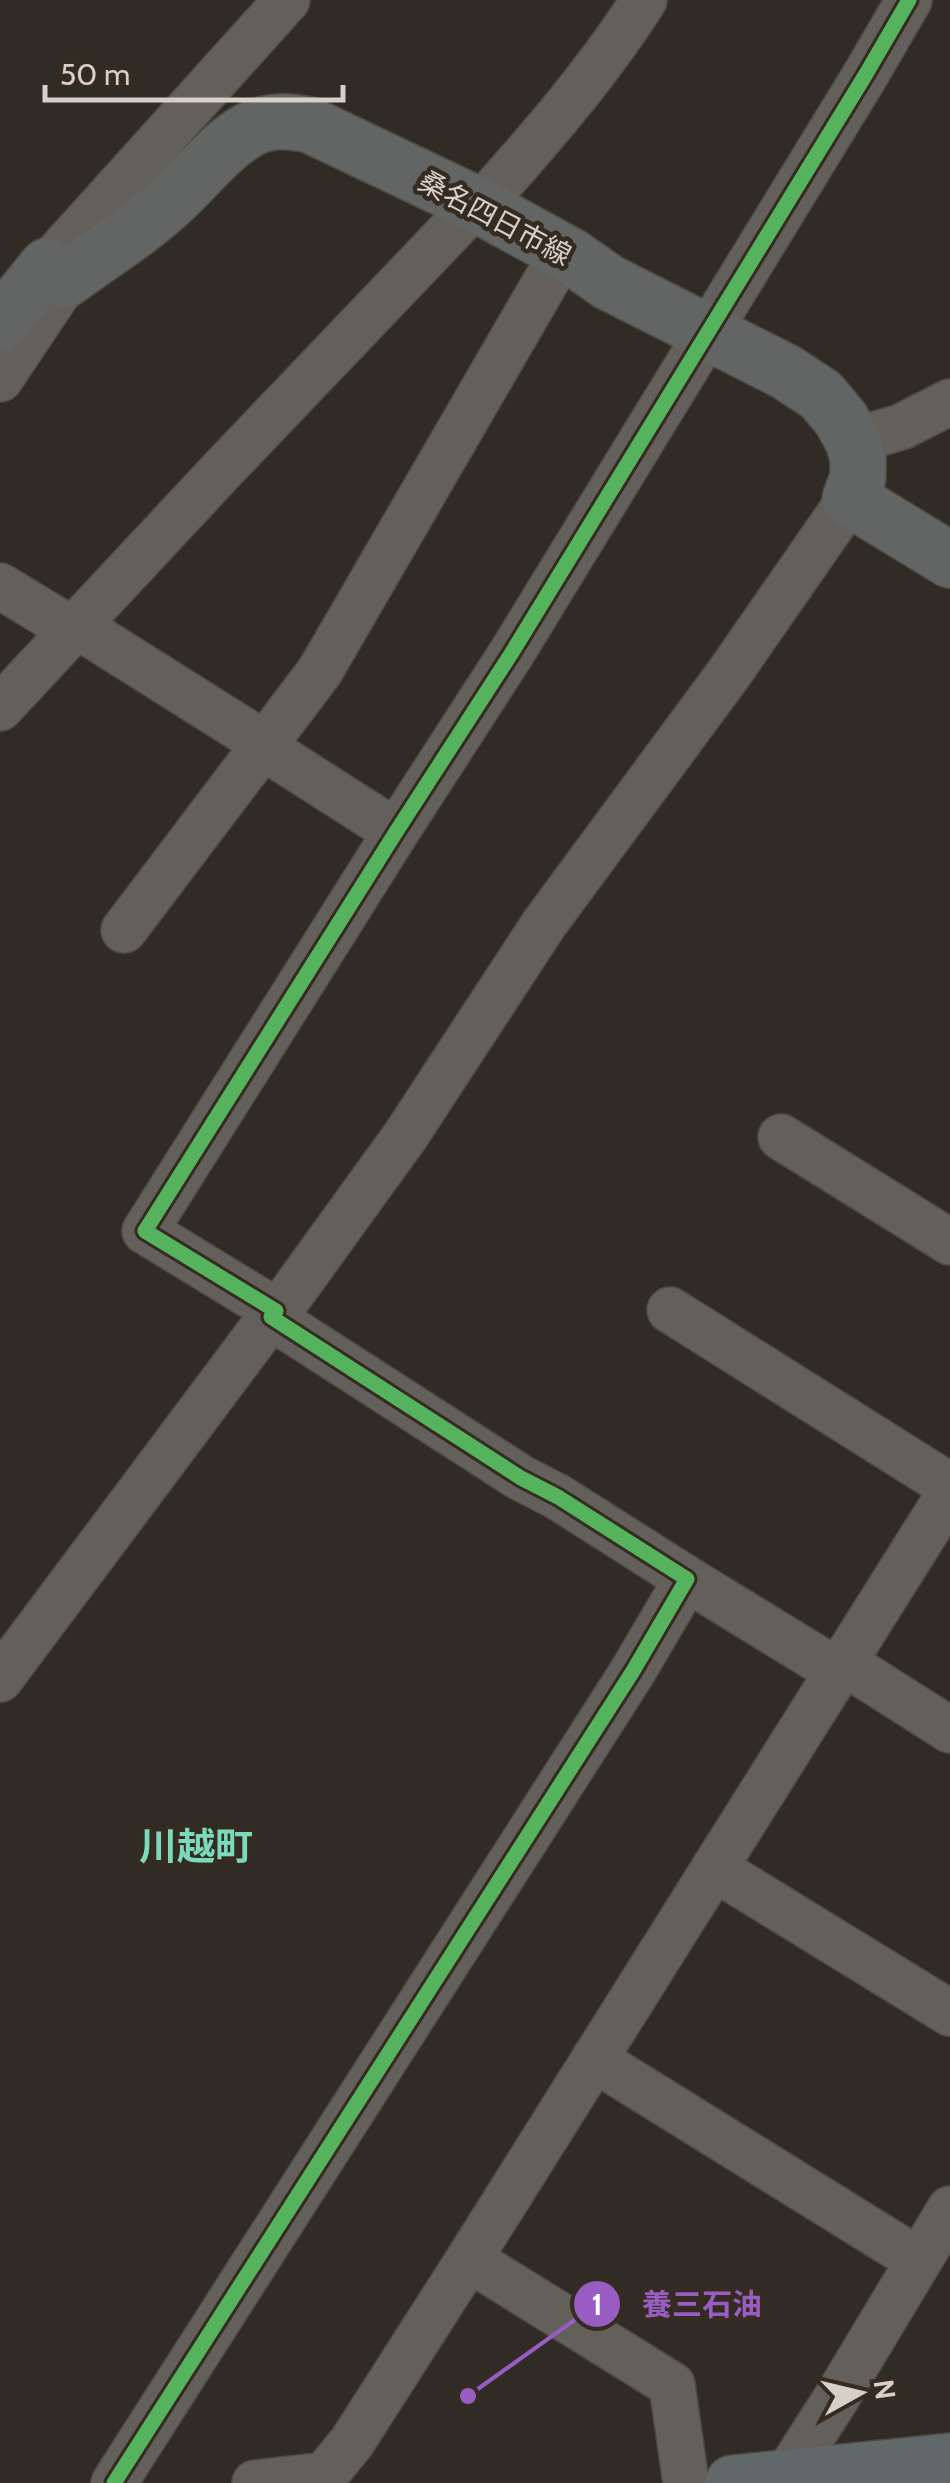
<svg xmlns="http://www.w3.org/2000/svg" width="950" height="2483" font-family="Cabin,'Noto Sans JP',sans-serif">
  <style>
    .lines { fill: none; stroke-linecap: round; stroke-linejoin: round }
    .minor-casing { stroke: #4d4943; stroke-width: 48 }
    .major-casing { stroke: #4d4943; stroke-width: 58 }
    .highway-casing { stroke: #4d4943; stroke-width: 58 }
    .minor { stroke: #635f5a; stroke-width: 45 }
    .major { stroke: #626563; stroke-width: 55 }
    .highway { stroke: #616869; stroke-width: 55 }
    .cycleway-casing { stroke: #352b20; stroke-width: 21 }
    .cycleway { stroke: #56b35d; stroke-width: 15 }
    .labels { text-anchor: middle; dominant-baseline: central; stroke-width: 9; stroke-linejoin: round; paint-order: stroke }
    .street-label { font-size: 28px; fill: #d7d0ca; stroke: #352b20 }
    .district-label { font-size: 38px; font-weight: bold; fill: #7bd9bc; stroke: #352b20 }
    .leader { fill: none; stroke: #975dc2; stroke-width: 4 }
    .callout-dot { fill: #975dc2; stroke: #352b20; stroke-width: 4 }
    .mark-label { font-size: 30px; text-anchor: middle; font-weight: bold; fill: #fff }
    .callout-label { font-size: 30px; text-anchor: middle; font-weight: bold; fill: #975dc2; stroke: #352b20; stroke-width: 9; stroke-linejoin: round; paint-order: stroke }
  </style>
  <rect width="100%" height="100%" fill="#302b25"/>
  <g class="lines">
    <defs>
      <path id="minor" d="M480,206C539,140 596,75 644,0
        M47,266L287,0
        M0,379L67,279
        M853,441L901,427L950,402
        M0,586L71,629
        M76,625L265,744
        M0,708L222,470L476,204
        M263,747L396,832
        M124,930L320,671L563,252
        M781,1137L950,1242
        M670,1310L950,1486
        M276,1311L145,1231L396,832L511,654L866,74L909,0
        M687,1579L837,1671
        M843,1662L950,1730
        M0,1679L264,1326L286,1301L406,1135L544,924L730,672L850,499
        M714,1868L950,2013
        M594,2059L918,2260
        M469,2259L672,2385L686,2483
        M114,2483L633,1671L687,1579L558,1497L521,1478L271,1317
        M255,2483L325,2475
        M323,2483L325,2475L352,2442L469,2259L950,1493
        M782,2483L837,2397L950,2209"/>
      <path id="major" d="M0,324L47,266L67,279C102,253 143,228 174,198C198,176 220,146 249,130C269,119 289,121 310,125L476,204L571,256L608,282L786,372L821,395L841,419L853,441L858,458V477L850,499L950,560"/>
      <path id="highway" d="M733,2483L950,2461"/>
    </defs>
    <!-- minor casing -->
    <use href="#minor" class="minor-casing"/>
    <!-- major casing -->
    <use href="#major" class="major-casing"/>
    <!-- highway casing -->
    <use href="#highway" class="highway-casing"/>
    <!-- minor -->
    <use href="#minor" class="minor"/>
    <!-- major -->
    <use href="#major" class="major"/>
    <!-- highway -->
    <use href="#highway" class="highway"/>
    <defs>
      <path id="cycleway" d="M276,1311L145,1231L396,832L511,654L866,74L909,0
        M114,2483L633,1671L687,1579L558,1497L521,1478L271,1317"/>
    </defs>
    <!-- cycleway casing -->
    <use href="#cycleway" class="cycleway-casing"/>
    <!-- cycleway -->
    <use href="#cycleway" class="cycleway"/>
  </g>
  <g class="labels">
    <!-- street labels -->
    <g class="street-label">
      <text transform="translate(495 218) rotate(28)">桑名四日市線</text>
    </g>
    <!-- district labels -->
    <g class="district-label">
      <text x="196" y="1846">川越町</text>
    </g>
  </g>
  <!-- callouts -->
  <path class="leader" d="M468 2396L597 2304"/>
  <g class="callout-dot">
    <circle cx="468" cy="2396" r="10"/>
    <circle cx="597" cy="2304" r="25"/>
  </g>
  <g class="mark-label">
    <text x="597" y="2315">1</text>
  </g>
  <g class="callout-label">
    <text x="702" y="2315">養三石油</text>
  </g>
  <!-- north arrow -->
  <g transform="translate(860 2393) rotate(82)" stroke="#352b20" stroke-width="8" paint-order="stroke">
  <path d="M0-8L18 38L0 25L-18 38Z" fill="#d7d0ca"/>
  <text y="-15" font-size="28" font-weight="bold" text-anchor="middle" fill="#d7d0ca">N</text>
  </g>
  <!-- scale -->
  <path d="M45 85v15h298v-15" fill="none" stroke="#d7d0ca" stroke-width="5"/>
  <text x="60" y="85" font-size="30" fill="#d7d0ca" stroke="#352b20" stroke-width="8" paint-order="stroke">50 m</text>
</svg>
